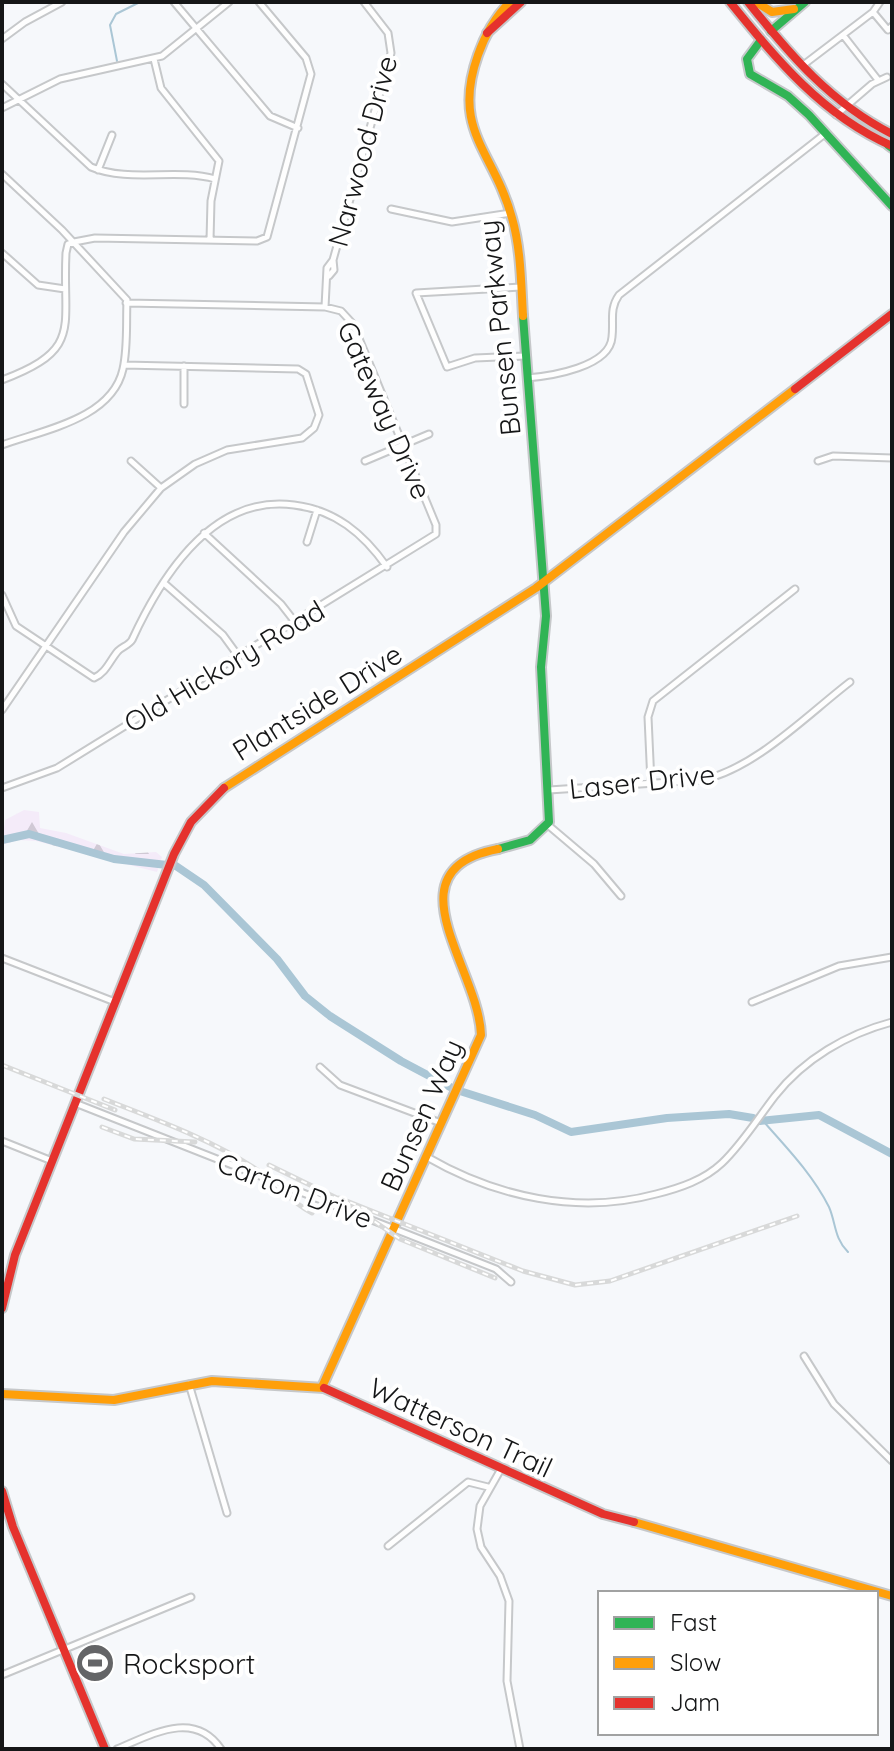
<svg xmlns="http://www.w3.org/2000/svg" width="894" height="1751" font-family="Quicksand,sans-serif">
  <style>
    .forest { fill: url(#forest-firs) }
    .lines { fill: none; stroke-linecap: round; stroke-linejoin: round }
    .stream { stroke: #aac6d5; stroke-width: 2 }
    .river { stroke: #aac6d5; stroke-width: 8 }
    .street-casing { stroke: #c6c8ca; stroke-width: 9 }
    .fast-casing { stroke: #c6c8ca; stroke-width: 12 }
    .slow-casing { stroke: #c6c8ca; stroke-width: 12 }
    .jam-casing { stroke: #c6c8ca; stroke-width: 12 }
    .street { stroke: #fefefe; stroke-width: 5 }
    .fast { stroke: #30b455; stroke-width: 8 }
    .slow { stroke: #ff9f0a; stroke-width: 8 }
    .jam { stroke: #e5322d; stroke-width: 8 }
    .rail-casing { stroke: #d8d9d9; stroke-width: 5 }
    .rail { stroke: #fff; stroke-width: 2; stroke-dasharray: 6; stroke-linecap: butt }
    .labels { text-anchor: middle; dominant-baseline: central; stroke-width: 8; stroke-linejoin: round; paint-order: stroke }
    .street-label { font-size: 28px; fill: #151617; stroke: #fff }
    .poi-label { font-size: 28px; fill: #151617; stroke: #fff; text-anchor: start }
  </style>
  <defs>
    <pattern id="forest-firs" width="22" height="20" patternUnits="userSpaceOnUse" patternTransform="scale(2)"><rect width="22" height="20" fill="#f4ebf9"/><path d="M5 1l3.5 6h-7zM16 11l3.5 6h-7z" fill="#d0c9d5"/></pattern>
  </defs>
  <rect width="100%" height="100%" fill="#f6f8fb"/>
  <!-- forest -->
  <path class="forest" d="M24,810L39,812L40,828L66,833L124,854L156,852L162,857L157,872L36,841L18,840L2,845L5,820Z"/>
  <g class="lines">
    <!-- stream -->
    <path class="stream" d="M117,61L110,25L116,14L140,2
      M764,1122C787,1148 813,1175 829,1207C836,1223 834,1238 848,1252"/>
    <!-- river -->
    <path class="river" d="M2,840L29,834L114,859L176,866L204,885L277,959L305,996L330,1016L401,1061L452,1088
      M463,1092L535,1115L571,1132L667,1118L729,1114L753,1118
      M760,1121L819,1115L892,1154"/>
    <defs>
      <path id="street" d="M174,2L270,116L298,128
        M873,12L888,30L892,26
        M843,35L878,80
        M2,39L25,22L62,2
        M154,59L161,88L219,161L211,201L210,240
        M802,66L873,12L880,2
        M2,84L91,167C129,183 176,168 215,179
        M2,108L60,79L162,56L229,2
        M836,115L872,84L887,77
        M98,170L112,135
        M2,174L62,230L127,300C126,322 128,347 123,369C112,419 43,430 2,445
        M391,209L452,222L511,213
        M74,242L95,238L257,241L267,237L311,74L306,58L259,2
        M2,253L38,285L65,289
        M329,276L334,270L333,260L391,53L388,33L364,2
        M521,287L416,293L447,367L475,358L525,356
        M325,307L327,268L333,260
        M527,378C551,376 610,367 612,337C614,321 609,309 619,295L826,133
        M2,380C84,349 62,328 66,253L68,244L74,242
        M184,404V366
        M131,461L161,488
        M365,461L429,434
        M818,461L833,456L892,458
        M204,533L281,604L295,622
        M307,542L317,510
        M165,584L223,635L239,657
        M2,595L16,626L94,678C106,673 110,660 118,651C122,647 129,645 132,640C161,577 212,494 294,505C335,510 363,533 387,567
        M2,710L124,532L161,488L195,464L227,450L302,438L314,428L319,415L306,374L298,369L124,365
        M651,783L648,717L653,701L795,589
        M2,788L57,768L436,534V525L353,324L341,311L325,307L126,303
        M549,790L701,780C754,770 808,714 850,682
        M548,825L594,864L621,896
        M2,958L115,1002
        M752,1002L839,966L892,957
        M320,1067L340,1085L441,1123
        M75,1103L496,1269L511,1282
        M2,1141L52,1161
        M427,1157C496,1197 578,1215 656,1194C680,1188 704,1180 722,1163C742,1144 758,1118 775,1096C804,1059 847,1034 892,1022
        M804,1356L834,1404L892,1461
        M189,1384L227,1513
        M501,1469L480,1506L477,1529L481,1547L500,1576L509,1601L507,1681L520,1749
        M388,1546L468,1482L488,1487
        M2,1675L191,1597
        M117,1749C151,1735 194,1709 221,1749"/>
      <path id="fast" d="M771,31L805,2
        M761,40L747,59L750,74L788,96L809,115L892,206
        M888,145L892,148
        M498,849L530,840L549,822L541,667L546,616L523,316"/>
      <path id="slow" d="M510,2C495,17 485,35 478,55C451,131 494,151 512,218C521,249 521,283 523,316
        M756,2L772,12L794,9
        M224,788L536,588L795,389
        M322,1387L481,1035C479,968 387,870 498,849
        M2,1394L114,1400L212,1381L324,1388
        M634,1522L892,1596"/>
      <path id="jam" d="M730,2C777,60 822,115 892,146
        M748,2C790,55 831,103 892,134
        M487,33L521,2
        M795,389L892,314
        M2,1308L15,1255L174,854L191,822L224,788
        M324,1388L603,1514L634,1522
        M2,1491L13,1527L105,1749"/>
    </defs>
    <!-- street casing -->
    <use href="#street" class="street-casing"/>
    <!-- fast casing -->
    <use href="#fast" class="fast-casing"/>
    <!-- slow casing -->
    <use href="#slow" class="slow-casing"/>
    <!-- jam casing -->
    <use href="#jam" class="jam-casing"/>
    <!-- street -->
    <use href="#street" class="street"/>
    <!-- fast -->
    <use href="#fast" class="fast"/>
    <!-- slow -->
    <use href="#slow" class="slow"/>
    <!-- jam -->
    <use href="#jam" class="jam"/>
    <defs>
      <path id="rail" d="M2,1065L115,1110
        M104,1099C154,1119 208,1138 253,1167C275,1181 289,1201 312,1213
        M102,1127L134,1139L195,1142
        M269,1165L349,1204L400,1239L495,1278
        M339,1198L523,1271L575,1285L610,1281L797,1216"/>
    </defs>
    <!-- rail casing -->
    <use href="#rail" class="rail-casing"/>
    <!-- rail -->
    <use href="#rail" class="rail"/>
  </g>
  <!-- icons -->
  <defs>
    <symbol id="stadium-disc" viewBox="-11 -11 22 22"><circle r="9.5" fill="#646567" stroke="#fff"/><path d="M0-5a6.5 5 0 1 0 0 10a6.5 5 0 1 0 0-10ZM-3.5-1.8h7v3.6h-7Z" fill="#fff"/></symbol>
  </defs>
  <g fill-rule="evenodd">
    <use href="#stadium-disc" x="73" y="1641" width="44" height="44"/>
  </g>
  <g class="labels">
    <!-- street labels -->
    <g class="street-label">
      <text transform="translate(362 151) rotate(-75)">Narwood Drive</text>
      <text transform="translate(499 328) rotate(-96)">Bunsen Parkway</text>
      <text transform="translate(385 410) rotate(66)">Gateway Drive</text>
      <text transform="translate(224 666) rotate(-31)">Old Hickory Road</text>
      <text transform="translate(317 702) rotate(-32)">Plantside Drive</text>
      <text transform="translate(642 781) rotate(-6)">Laser Drive</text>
      <text transform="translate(421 1115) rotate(-66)">Bunsen Way</text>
      <text transform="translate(295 1190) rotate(21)">Carton Drive</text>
      <text transform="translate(461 1427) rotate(25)">Watterson Trail</text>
    </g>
    <!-- poi labels -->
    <g class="poi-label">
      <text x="123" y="1663">Rocksport</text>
    </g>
  </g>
  <!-- border -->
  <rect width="894" height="1751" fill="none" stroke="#151617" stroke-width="8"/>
  <!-- legend -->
  <rect x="598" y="1591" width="280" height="144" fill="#ffffff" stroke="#a1a2a2" stroke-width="2"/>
  <rect x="614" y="1617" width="40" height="12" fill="#30b455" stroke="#a1a2a2" stroke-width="2"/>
  <text x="670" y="1631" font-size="24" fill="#151617">Fast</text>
  <rect x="614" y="1657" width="40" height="12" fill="#ff9f0a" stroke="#a1a2a2" stroke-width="2"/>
  <text x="670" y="1671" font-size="24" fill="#151617">Slow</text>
  <rect x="614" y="1697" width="40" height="12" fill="#e5322d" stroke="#a1a2a2" stroke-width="2"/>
  <text x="670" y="1711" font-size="24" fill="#151617">Jam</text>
</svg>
